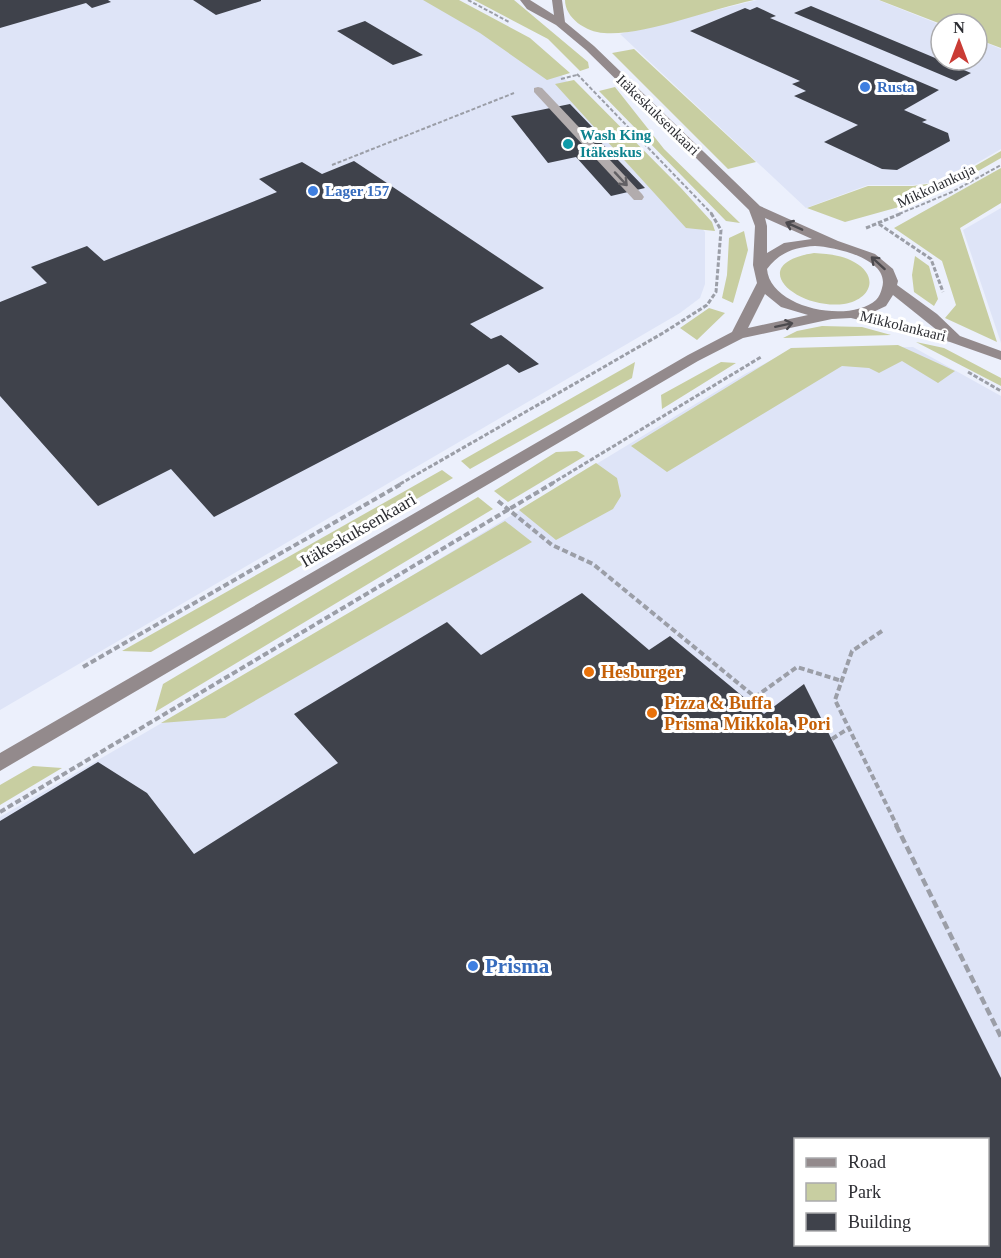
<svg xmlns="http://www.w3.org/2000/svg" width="1001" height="1258" font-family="'Times New Roman',serif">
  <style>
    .built { fill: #dee4f7; fill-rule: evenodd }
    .green { fill: #c8cea1 }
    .building { fill: #3f424b; fill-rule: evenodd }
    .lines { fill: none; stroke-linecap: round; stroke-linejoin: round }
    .path-far3 { stroke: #9b9ea7; stroke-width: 2; stroke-dasharray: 4 2; stroke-linecap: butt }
    .path-far2 { stroke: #9b9ea7; stroke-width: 3; stroke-dasharray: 4.5 2; stroke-linecap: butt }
    .path-far1 { stroke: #9b9ea7; stroke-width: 4; stroke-dasharray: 6 3; stroke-linecap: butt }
    .path { stroke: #9b9ea7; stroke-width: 4.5; stroke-dasharray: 8 4; stroke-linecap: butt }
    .lane { fill: #b2acad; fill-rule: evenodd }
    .secondary { fill: #938a8c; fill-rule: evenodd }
    .oneway { stroke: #626064 }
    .oneway2 { stroke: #4c4a4e }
    .shop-dot { fill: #3f7fe0; stroke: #fff; stroke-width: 2 }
    .culture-dot { fill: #0f9aa8; stroke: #fff; stroke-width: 2 }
    .food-dot { fill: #e8710a; stroke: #fff; stroke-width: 2 }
    .labels { text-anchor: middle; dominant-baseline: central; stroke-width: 6; stroke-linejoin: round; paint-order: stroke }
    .far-shop-label { font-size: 15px; font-weight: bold; fill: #366cbe; stroke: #fff; text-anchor: start }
    .far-street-label { font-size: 15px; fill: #2d2e33; stroke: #fff }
    .far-culture-label { font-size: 15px; font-weight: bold; fill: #0d838f; stroke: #fff; text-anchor: start }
    .street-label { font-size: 18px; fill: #2d2e33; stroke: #fff }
    .food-label { font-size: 18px; font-weight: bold; fill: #c56008; stroke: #fff; text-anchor: start }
    .near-shop-label { font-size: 21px; font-weight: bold; fill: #366cbe; stroke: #fff; text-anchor: start }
  </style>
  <rect width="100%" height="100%" fill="#ecf0fc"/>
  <!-- built -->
  <path class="built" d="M0,0H450L538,50L695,219L705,232V284L700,298L680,313L0,710Z
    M757,0H878L941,25V60H977V39L1001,49V149L948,180L913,185H868L806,208L620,34Z
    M1001,208V343L963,230Z
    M913,347L1001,396V1258H0V817L332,624L745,374L792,349ZM796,1140H988V1244H796Z"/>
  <!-- green -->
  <path class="green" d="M423,0H459L530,38L570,73L547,80L480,33Z
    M474,0H514L588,62L589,68L580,71L548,39Z
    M565,0H754C710,9 645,36 604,33C586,32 565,18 565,0Z
    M879,0H1001V48L977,39V24H941Z
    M634,49L756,162L728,169L612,53Z
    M574,80L681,188L712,222L715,231L686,228L555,84Z
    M615,87L664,149L740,223L726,221L599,91Z
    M1001,151V158L952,186L906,205L845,222L807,208L868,186H913L949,181Z
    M1001,168V203L960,228L997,342L945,318L956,305L942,261L894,228Z
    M744,231L748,250L733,303L722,298L727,275L729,238Z
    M814,253C828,254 842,255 854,262C880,276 871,300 844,304C796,310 744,264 814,253Z
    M915,256L929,266L938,299L934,306L914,292L912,275Z
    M709,308L725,313L697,340L680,328Z
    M822,326L862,327L891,335L783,338L797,331Z
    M916,342L944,348L1001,378V386Z
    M898,345L955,371L938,383L902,361L879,373L869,368L842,366L667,472L631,446L791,348Z
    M635,362L632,378L470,469L461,461Z
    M721,362L736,363L662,409L661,395Z
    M577,451L585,456L508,502L494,491L556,452Z
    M596,463L617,478L621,496L613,509L556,540L519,510Z
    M442,470L453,478L151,652L122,651Z
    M478,497L493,509L155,712L163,684Z
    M505,521L532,542L225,718L161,723Z
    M33,766L62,768L0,805V785Z"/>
  <!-- building -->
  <path class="building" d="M0,0H108L111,2L92,8L86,3L0,28Z
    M193,0H261V1L216,15Z
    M811,6L971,73L956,81L794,13Z
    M757,7L776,16L770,18L939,90L904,110L927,120L922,122L948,133L950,141L897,170L882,169L824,142L858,125L794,96L806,91L792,84L800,81L690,31L745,8L750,10Z
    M365,21L423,55L393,65L337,31Z
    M570,104L596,131L591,132L645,188L611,196L576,157L548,163L511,116Z
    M354,161L544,288L470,324L491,339L501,335L539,364L519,373L508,364L214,517L171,469L98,506L0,396V302L47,283L31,267L87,246L104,261L277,192L259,179L302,162L322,174Z
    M582,593L649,650L670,636L764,714L804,684L1001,1078V1258H0V821L98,762L147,793L194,854L338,763L294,714L447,622L481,655ZM796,1140H988V1244H796Z"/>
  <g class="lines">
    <!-- path-far3 -->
    <path class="path-far3" d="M468,0L509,22
      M577,74L712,214
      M561,79L577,75
      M332,165L514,93
      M899,214L952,192L1001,165"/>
    <!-- path-far2 -->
    <path class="path-far2" d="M879,224L931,259L943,292
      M866,228L902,213
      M968,372L1001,391
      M400,484L663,333L707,305L716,292L721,230L711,213
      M551,484L761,357"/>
    <!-- path-far1 -->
    <path class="path-far1" d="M498,501L552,545L593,564L755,697L797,667L842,681
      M882,631L852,651L835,700L897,826
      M83,667L403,483
      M832,739L849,728
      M0,812L553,483"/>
    <!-- path -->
    <path class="path" d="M896,825L1001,1037"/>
    <!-- lane -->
    <path class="lane" d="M538,87L542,88L642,194L644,197L642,200H634L534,92V88Z"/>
    <!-- secondary -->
    <path class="secondary" d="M520,0H530L554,15L552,0H562L565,22L594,46L760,206L838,241L875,254L893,269L898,281L897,285L937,314L960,336L1001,351V360L950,342L851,318L832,319L743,338L698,361L0,771V753L688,355L732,332L757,283L753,265L755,226L749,210L586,50L556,25L527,9ZM765,218L812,239L784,243L767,253V226ZM815,246C835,247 891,259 882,288C881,292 879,297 876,300C849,324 770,308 767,269C780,252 795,247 815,246ZM765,294L781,307L808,315L748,328ZM893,295L938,331L869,314L886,306Z"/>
  </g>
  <!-- one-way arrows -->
  <defs><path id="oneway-shaft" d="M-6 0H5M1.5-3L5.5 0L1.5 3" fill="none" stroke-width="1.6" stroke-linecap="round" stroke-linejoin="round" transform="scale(1.5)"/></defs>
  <use class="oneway" href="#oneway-shaft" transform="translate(621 179) rotate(47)"/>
  <g class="oneway2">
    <use href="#oneway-shaft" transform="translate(794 226) rotate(-156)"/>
    <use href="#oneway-shaft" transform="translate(878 263) rotate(-138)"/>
    <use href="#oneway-shaft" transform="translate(784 325) rotate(-12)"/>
  </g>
  <!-- markers -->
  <g class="shop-dot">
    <circle cx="865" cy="87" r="6"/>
    <circle cx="313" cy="191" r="6"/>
    <circle cx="473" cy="966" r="6"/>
  </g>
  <circle class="culture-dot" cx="568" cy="144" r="6"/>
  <g class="food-dot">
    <circle cx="589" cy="672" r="6"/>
    <circle cx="652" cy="713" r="6"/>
  </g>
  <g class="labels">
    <!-- far-shop labels -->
    <g class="far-shop-label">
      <text x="877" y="87">Rusta</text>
      <text x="325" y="191">Lager 157</text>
    </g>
    <!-- far-street labels -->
    <g class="far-street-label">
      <text transform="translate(658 115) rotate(44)">Itäkeskuksenkaari</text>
      <text transform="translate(936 186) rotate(-25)">Mikkolankuja</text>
      <text transform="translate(903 326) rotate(14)">Mikkolankaari</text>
    </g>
    <!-- far-culture labels -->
    <g class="far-culture-label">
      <text x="580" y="135">Wash King<tspan x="580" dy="17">Itäkeskus</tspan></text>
    </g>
    <!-- street labels -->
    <g class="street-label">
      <text transform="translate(358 530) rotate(-30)">Itäkeskuksenkaari</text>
    </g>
    <!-- food labels -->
    <g class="food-label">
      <text x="601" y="672">Hesburger</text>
      <text x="664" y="703">Pizza &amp; Buffa<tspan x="664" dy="21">Prisma Mikkola, Pori</tspan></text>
    </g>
    <!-- near-shop labels -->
    <g class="near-shop-label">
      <text x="485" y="966">Prisma</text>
    </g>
  </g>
  <!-- legend -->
  <rect x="794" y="1138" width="195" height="108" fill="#ffffff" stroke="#ababad" stroke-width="1.5"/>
  <rect x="806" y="1158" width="30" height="9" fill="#938a8c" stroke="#ababad" stroke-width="1.5"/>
  <text x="848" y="1168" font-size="18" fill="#2d2e33">Road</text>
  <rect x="806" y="1183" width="30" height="18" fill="#c8cea1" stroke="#ababad" stroke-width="1.5"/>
  <text x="848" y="1198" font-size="18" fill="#2d2e33">Park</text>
  <rect x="806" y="1213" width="30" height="18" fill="#3f424b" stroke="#ababad" stroke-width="1.5"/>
  <text x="848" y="1228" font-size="18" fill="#2d2e33">Building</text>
  <!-- north arrow -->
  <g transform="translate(959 42)"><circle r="28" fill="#ffffff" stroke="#ababad" stroke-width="1.5"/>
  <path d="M0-4.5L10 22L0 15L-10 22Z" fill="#ca3c35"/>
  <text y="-9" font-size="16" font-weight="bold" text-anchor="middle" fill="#2d2e33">N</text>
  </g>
</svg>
